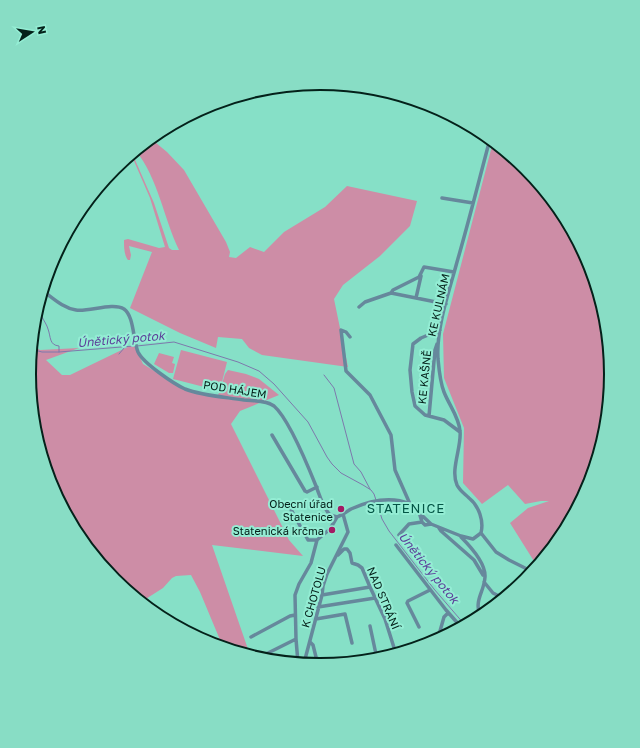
<svg xmlns="http://www.w3.org/2000/svg" width="640" height="748" font-family="'Golos Text',sans-serif">
  <style>
    .green { fill: #cd8da6 }
    .lines { fill: none; stroke-linecap: round; stroke-linejoin: round }
    .stream { stroke: #7d79ac; stroke-width: 1 }
    .minor { stroke: #66889c; stroke-width: 3.5 }
    .poi-dot { fill: #a31a64; stroke: #94edd4; stroke-width: 1.5 }
    .labels { text-anchor: middle; dominant-baseline: central; stroke-width: 4; stroke-linejoin: round; paint-order: stroke }
    .street-label { font-size: 11px; fill: #04211a; stroke: #94edd4 }
    .poi-label { font-size: 11px; fill: #04211a; stroke: #94edd4; text-anchor: end }
    .water-label { font-size: 12px; font-style: italic; fill: #5c4099; stroke: #94edd4 }
    .quarter-label { font-size: 13px; letter-spacing: 1px; fill: #035545; stroke: #94edd4 }
    .rim { fill: none; stroke: #04211a; stroke-width: 2 }
  </style>
  <rect width="100%" height="100%" fill="#86e0c7"/>
  <!-- green -->
  <path class="green" d="M150,138L167,152L184,170L226,242L230,252L229,257L236,258L250,247L264,252L284,232L325,207L347,186L417,201L410,226L380,256L343,285L334,299L348,367L262,355L249,348L242,339L218,337L216,348L180,333L130,308L152,252L129,246L131,255L130,260H128C124,255 124,247 124,240L128,239L159,248L165,247L150,198L131,154L132,153L154,203L169,248L172,250H179C164,219 158,178 136,151Z
    M493,142L526,168L562,213L589,263L605,317L611,374L605,431L589,486L562,536L537,566L510,523L528,508L549,501H541L525,504L508,485L482,504L463,483L464,428L444,378L443,334Z
    M134,344L143,364L181,387L217,397L220,391L173,379L181,350L227,362L220,390L225,374L228,370L246,374L259,379L279,395L240,411L231,424L289,540L303,556L212,545L250,655L223,647L200,592L191,575L176,576L172,578L163,588L141,602L114,580L78,535L51,485L35,431L29,374L32,345L40,350L79,348L46,360L62,375H70Z
    M159,353L174,357L172,363L175,364L173,373H169L154,364Z"/>
  <g class="lines">
    <!-- stream -->
    <path class="stream" d="M42,317C44,321 47,325 48,329C51,337 49,345 59,346V352
      M137,346L174,342L238,362L259,371L274,384L308,422L327,457L332,464L341,473L363,485L371,490L374,494L376,500
      M31,349L42,352H59L134,346
      M119,354L125,347
      M324,375L334,388L354,464L361,472L370,489
      M377,503L382,519L389,531L434,589L465,625"/>
    <!-- minor -->
    <path class="minor" d="M442,198L473,203
      M53,260L55,259L68,240L65,236
      M43,291C53,298 63,308 76,310C89,312 113,302 124,309C134,316 133,340 138,352C143,363 174,384 185,389C203,396 225,397 244,400C254,401 266,400 274,406C289,419 308,466 316,486C320,496 322,506 330,515L337,517
      M391,293L446,304
      M416,298L421,276
      M359,307L365,302L391,293L393,290L419,277L424,267L454,272
      M440,330L421,338L413,344L410,370L412,392L415,406L425,415L444,420L460,432
      M350,337L346,332L341,330L346,371L370,395L391,435L395,470L410,504
      M429,416L435,350L437,344
      M272,435L305,491L307,492L317,487
      M289,506L308,540H317
      M419,512L422,522L425,525L431,524
      M337,517C342,515 346,512 351,509C369,501 391,496 410,504L431,524L461,536L473,539
      M439,528L441,531L474,560L483,575
      M481,533L496,552L509,560L533,572
      M399,535L409,524L422,522
      M461,537C470,546 486,563 485,577C484,593 474,599 480,617
      M473,539L481,533C484,521 479,506 469,498C465,494 460,491 457,485C450,470 462,446 460,431C459,417 449,405 444,392C440,382 439,370 438,359C436,328 449,292 457,262C469,221 479,180 490,139
      M396,545L446,610L461,627
      M338,555L344,549H347L350,553L352,563L358,565L362,568L370,587L385,619L396,654
      M484,582L493,593L503,598
      M322,595L370,587
      M318,607L375,598
      M316,619L345,614L352,643
      M370,626L377,659
      M419,627L407,603L408,601L430,590
      M440,631L444,617L448,613
      M251,637L290,616L295,615
      M310,642L313,645L318,665
      M268,660L266,654L296,639
      M298,663L296,639L295,595L299,584L311,563L317,540L330,529L337,517
      M304,663L322,595L323,586L327,574L348,532L343,514"/>
  </g>
  <!-- markers -->
  <g class="poi-dot">
    <circle cx="341" cy="509" r="4"/>
    <circle cx="332" cy="530" r="4"/>
  </g>
  <g class="labels">
    <!-- street labels -->
    <g class="street-label">
      <text transform="translate(438 305) rotate(-77)">KE KULNÁM</text>
      <text transform="translate(424 377) rotate(-84)">KE KAŠNĚ</text>
      <text transform="translate(235 389) rotate(9)">POD HÁJEM</text>
      <text transform="translate(313 597) rotate(-74)">K CHOTOLU</text>
      <text transform="translate(384 598) rotate(67)">NAD STRÁNÍ</text>
    </g>
    <!-- poi labels -->
    <g class="poi-label">
      <text x="333" y="503">Obecní úřad<tspan x="333" dy="13">Statenice</tspan></text>
      <text x="324" y="530">Statenická krčma</text>
    </g>
    <!-- water labels -->
    <g class="water-label">
      <text transform="translate(121 339) rotate(-5)">Únětický potok</text>
      <text transform="translate(429 568) rotate(51)">Únětický potok</text>
    </g>
    <!-- quarter labels -->
    <g class="quarter-label">
      <text x="406" y="508">STATENICE</text>
    </g>
  </g>
  <!-- crop -->
  <path d="M0 0H640V748H0ZM36 374a284 284 0 1 1 568 0a284 284 0 1 1-568 0Z" fill="#88ddc5" fill-rule="evenodd"/>
  <path class="rim" d="M36 374a284 284 0 1 1 568 0a284 284 0 1 1-568 0Z"/>
  <!-- north arrow -->
  <g transform="translate(32 32) rotate(78)" stroke="#94edd4" stroke-width="3" paint-order="stroke">
  <path d="M0-3L7 15L0 10L-7 15Z" fill="#04211a"/>
  <text y="-6" font-size="11" font-weight="bold" text-anchor="middle" fill="#04211a">N</text>
  </g>
</svg>
